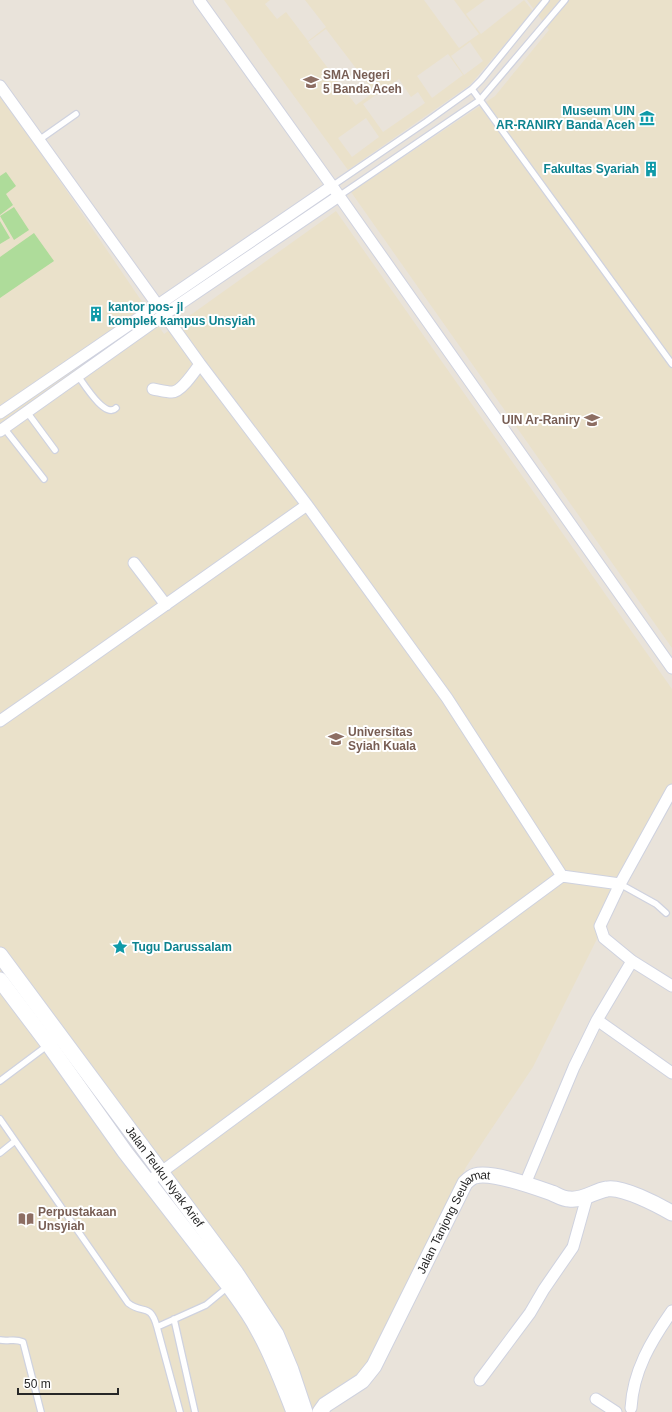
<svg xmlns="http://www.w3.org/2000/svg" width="672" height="1412" font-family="Arial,sans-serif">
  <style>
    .education { fill: #eae1ca; fill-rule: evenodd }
    .green { fill: #aedc9a }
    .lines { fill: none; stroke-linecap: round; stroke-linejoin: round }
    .lane-casing { stroke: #cfd2df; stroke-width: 8 }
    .street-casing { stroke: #cfd2df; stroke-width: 13 }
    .secondary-casing { stroke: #cfd2df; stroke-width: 17 }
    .lane { stroke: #fff; stroke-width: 5.5 }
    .street { stroke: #fff; stroke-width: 11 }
    .secondary { stroke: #fff; stroke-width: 15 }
    .labels { text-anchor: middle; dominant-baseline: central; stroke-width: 4; stroke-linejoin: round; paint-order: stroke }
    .education-label { font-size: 12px; font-weight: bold; fill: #785e54; stroke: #fff; text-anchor: start }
    .culture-label { font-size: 12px; font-weight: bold; fill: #0d838f; stroke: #fff; text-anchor: end }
    .street-label { font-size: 12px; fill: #272727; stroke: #fff }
  </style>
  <rect width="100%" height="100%" fill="#e9e3da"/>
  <!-- education -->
  <path class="education" d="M224,0H270L265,4L277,19L286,12L308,41L326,27L305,0H424L459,48L479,34L454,0H485L466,14L481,34L524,0L533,11L470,85L348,170ZM326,29L374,92L356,105L308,42ZM470,42L483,61L464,75L451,56ZM448,54L463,75L432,98L417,76ZM399,79L411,97L418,92L425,103L383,132L363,104ZM366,118L379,137L352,157L338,138Z
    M527,0H672V648L351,192L495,96L549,30Z
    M0,93L164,334L336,211L672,689V789L533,1067L466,1167L369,1364L327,1399L316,1412H0Z"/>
  <!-- green -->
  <path class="green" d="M6,172L16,186L6,194L13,205L0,215V176Z
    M14,207L29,230L14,240L0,216Z
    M0,221L10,238L0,244Z
    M34,233L54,261L0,298V257Z"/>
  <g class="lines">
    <defs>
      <path id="lane" d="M472,89L672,364
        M39,140L76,114
        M332,186L426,122L472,89L481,80L546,0
        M339,196L480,100L565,0
        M78,376C84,384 105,419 116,408
        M27,412L55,450
        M4,428L44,479
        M620,884L656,904L666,913
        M0,1081L48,1045
        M0,1119L128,1303C143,1315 150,1302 157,1327L206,1305L229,1286
        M0,1153L15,1141
        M174,1319L195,1412
        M157,1327L180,1412
        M0,1340C9,1342 14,1338 23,1342L41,1412"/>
      <path id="street" d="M199,0L332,186L672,668
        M0,86L200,364L307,505L447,698L562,876
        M153,389C159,390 166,392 172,392C181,392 195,371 200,364
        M0,413L332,186
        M0,431L165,314L339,196
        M134,563L166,605
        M0,721L66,675L307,505
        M672,790L620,884L600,926L604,938L632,961L672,986
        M597,1020L672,1073
        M148,1182L562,876L620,884
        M525,1184L574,1067L597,1020L632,961
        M480,1380L530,1313L544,1289L573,1247L587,1197
        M596,1399L616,1412
        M631,1408C633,1371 651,1341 672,1311"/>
      <g id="secondary">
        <path id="s1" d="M0,955L236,1273L276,1334L291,1370L305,1412"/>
        <path d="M0,980L49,1045L125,1152L229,1286C239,1300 250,1314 258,1330C273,1356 283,1384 294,1412"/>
        <path id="s2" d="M320,1412L325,1405L362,1381L374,1366L465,1183C468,1180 471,1177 475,1176C491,1171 535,1187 552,1193C557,1195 563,1199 569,1199C583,1201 594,1191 607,1189C622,1186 658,1205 672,1213"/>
      </g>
    </defs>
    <!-- lane casing -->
    <use href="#lane" class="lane-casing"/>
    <!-- street casing -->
    <use href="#street" class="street-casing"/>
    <!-- secondary casing -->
    <use href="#secondary" class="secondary-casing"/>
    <!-- lane -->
    <use href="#lane" class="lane"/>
    <!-- street -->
    <use href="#street" class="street"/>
    <!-- secondary -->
    <use href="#secondary" class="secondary"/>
  </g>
  <!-- icons -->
  <defs>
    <symbol id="school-bare" viewBox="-9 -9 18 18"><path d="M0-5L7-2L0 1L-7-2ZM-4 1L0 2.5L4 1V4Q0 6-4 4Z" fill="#8d6e63" stroke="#fff" stroke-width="2.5" paint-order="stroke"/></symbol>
    <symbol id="museum-bare" viewBox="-9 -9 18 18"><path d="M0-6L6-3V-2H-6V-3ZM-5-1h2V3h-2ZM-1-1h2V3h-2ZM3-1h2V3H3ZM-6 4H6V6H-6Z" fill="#0f9aa8" stroke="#fff" stroke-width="2.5" paint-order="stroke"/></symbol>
    <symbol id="building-bare" viewBox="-9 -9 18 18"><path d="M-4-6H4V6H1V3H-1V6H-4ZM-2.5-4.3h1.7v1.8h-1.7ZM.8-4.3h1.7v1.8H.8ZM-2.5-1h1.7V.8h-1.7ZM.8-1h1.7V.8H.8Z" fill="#0f9aa8" stroke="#fff" stroke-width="2.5" paint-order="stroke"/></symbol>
    <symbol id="university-bare" viewBox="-9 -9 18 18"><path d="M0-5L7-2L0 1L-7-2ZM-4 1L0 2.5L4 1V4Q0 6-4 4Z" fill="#8d6e63" stroke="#fff" stroke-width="2.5" paint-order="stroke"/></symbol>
    <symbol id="sight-bare" viewBox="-9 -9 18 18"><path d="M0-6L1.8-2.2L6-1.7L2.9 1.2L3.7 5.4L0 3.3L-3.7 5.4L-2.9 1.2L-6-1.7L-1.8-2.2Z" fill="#0f9aa8" stroke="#fff" stroke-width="2.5" paint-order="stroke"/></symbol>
    <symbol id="library-bare" viewBox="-9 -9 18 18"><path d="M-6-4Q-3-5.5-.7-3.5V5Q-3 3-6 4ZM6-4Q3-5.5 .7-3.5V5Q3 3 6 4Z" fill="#8d6e63" stroke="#fff" stroke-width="2.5" paint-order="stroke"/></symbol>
  </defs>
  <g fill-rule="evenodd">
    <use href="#school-bare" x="300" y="71" width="22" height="22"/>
    <use href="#museum-bare" x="636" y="107" width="22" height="22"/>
    <use href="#building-bare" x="640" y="158" width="22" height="22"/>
    <use href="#building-bare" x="85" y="303" width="22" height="22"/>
    <use href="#university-bare" x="581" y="409" width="22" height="22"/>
    <use href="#university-bare" x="325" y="728" width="22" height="22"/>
    <use href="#sight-bare" x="109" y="936" width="22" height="22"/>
    <use href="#library-bare" x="15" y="1208" width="22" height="22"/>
  </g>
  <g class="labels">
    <!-- education labels -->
    <g class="education-label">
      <text x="323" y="75">SMA Negeri<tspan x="323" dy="14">5 Banda Aceh</tspan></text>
      <text x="580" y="420" text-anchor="end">UIN Ar-Raniry</text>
      <text x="348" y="732">Universitas<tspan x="348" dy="14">Syiah Kuala</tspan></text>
      <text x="38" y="1212">Perpustakaan<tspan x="38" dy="14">Unsyiah</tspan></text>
    </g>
    <!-- culture labels -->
    <g class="culture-label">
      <text x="635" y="111">Museum UIN<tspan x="635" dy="14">AR-RANIRY Banda Aceh</tspan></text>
      <text x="639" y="169">Fakultas Syariah</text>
      <text x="108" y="307" text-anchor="start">kantor pos- jl<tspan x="108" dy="14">komplek kampus Unsyiah</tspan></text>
      <text x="132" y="947" text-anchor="start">Tugu Darussalam</text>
    </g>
    <!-- street labels -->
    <g class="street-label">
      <text stroke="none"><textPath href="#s1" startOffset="276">Jalan Teuku Nyak Arief</textPath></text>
      <text stroke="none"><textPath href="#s2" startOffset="240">Jalan Tanjong Seulamat</textPath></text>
    </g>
  </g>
  <!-- scale -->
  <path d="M18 1388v6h100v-6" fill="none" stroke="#272727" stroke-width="2"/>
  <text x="24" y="1388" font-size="12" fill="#272727" stroke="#ffffff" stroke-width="3" paint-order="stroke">50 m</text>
</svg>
